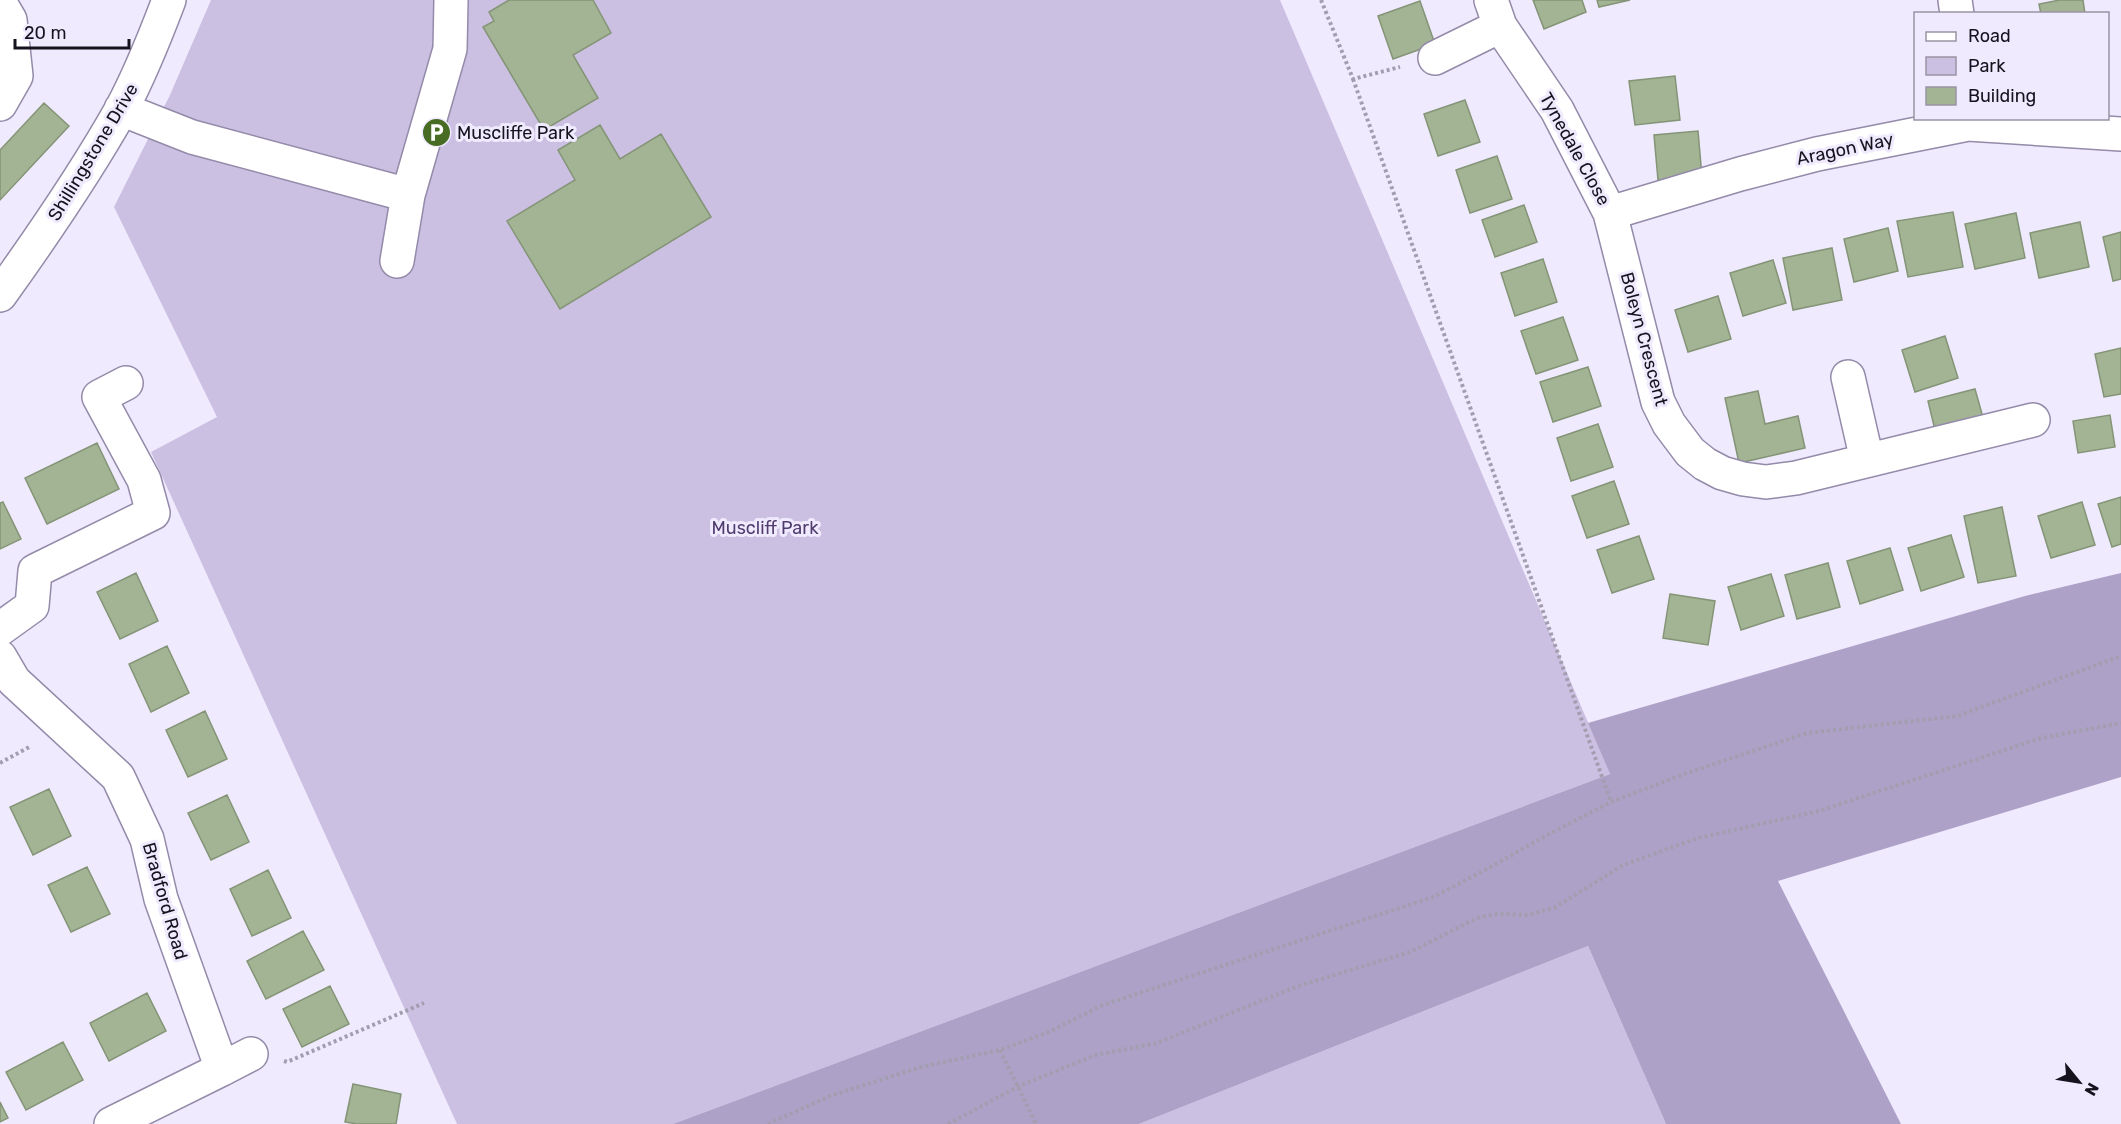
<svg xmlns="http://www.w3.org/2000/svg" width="2121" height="1124" font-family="Rubik,sans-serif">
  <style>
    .green { fill: #ccc0e2 }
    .forest { fill: #aea1c7 }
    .building { fill: #a3b495; stroke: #849476; stroke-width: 1.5 }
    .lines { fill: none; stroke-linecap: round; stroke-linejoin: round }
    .minor-casing { stroke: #948aa9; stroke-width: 36 }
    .path { stroke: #a39eaf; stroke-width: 4; stroke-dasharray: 3 3; stroke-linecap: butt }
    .minor { stroke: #fff; stroke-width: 33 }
    .labels { text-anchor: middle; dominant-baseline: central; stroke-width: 6; stroke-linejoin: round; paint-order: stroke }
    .poi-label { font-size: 18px; fill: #16121e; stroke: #f0eafe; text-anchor: start }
    .street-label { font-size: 18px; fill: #16121e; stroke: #f0eafe }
    .park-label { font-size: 18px; fill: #503c6f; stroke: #f0eafe }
  </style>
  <rect width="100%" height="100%" fill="#f0eafe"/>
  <!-- green -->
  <path class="green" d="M211,0H1280L1610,774L673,1124H457L151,452L217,417L114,207L170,95Z
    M1588,946L1666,1124H1139Z"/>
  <!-- forest -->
  <path class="forest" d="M2121,573V777L1778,881L1901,1124H1666L1588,946L1139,1124H673L1610,774L1588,723L2025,596Z"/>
  <!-- building -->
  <path class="building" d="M509,0H593L611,33L573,55L598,98L544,130L483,27L494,21L489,12Z
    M1533,0H1582L1586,12L1544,29Z
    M1597,0H1630L1599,7Z
    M2060,0H2083L2085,14H2041L2039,4Z
    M1420,1L1435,44L1393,59L1378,16Z
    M1675,76L1680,120L1635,125L1629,81Z
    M1465,100L1480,142L1438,156L1424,114Z
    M44,103L69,126L0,200V150Z
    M600,125L620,159L661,134L711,217L560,309L507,221L575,180L558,150Z
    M1698,131L1702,177L1658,180L1654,135Z
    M1497,156L1512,199L1470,213L1456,170Z
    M1524,205L1537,242L1495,257L1482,220Z
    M1953,212L1963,267L1908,277L1897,221Z
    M2016,213L2025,258L1975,269L1965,224Z
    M2080,222L2089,267L2039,278L2030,233Z
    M1888,228L1898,271L1854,282L1844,239Z
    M2121,232V279L2113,281L2103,237Z
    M1832,248L1842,300L1793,310L1783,258Z
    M1543,259L1557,302L1515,316L1501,273Z
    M1773,260L1786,303L1743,316L1730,273Z
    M1718,296L1731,339L1688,352L1675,310Z
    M1563,317L1578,360L1536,374L1521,331Z
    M1945,336L1958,378L1915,392L1902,350Z
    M2121,348V394L2104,397L2095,354Z
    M1588,367L1601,406L1553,422L1540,382Z
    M1975,389L1984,421L1936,434L1928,401Z
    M1758,391L1765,424L1798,416L1805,448L1739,463L1725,398Z
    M2110,415L2115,447L2078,453L2073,421Z
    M1598,424L1613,467L1571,481L1557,438Z
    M97,443L119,489L47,524L25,478Z
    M1614,481L1629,524L1587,538L1572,496Z
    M2121,497V544L2112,547L2098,504Z
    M3,502L21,539L0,549V503Z
    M2082,502L2095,545L2051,558L2038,516Z
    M2002,507L2016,576L1978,583L1964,516Z
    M1951,535L1964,577L1921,591L1908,548Z
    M1639,536L1654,579L1612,593L1597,550Z
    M1890,548L1903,590L1860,604L1847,561Z
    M1828,563L1840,607L1797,619L1785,575Z
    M136,573L158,621L120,639L97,592Z
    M1771,574L1784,616L1741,630L1728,587Z
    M1670,594L1715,601L1708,645L1663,638Z
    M167,646L189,693L151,712L129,664Z
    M205,711L227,759L188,777L166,730Z
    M49,789L71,836L33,855L10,807Z
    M227,795L249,842L211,860L188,813Z
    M87,867L110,914L71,932L48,885Z
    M268,870L291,918L252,936L230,889Z
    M303,931L324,970L266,999L247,961Z
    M330,986L349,1024L302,1047L283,1009Z
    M147,993L166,1031L109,1061L90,1023Z
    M63,1042L83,1080L26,1110L6,1072Z
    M353,1084L401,1094L396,1124H357L345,1122Z
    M0,1102L8,1118L0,1122Z"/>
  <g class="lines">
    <defs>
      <path id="minor" d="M1491,0L1500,26L1557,110L1610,213L1658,402L1669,424L1690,452L1705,464L1722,473L1743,479L1766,482L1796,478L2033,420
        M1955,0L1957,14
        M0,3L10,20L16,76L0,104
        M1435,58L1500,26
        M121,109L192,137L408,195
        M1610,213L1740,174L1817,154L1968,124L2121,134
        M397,261L408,195L450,49L451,0
        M0,295C43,235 85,174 121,110C140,75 155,37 169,0
        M1848,377L1867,460
        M0,629L32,606L35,571L153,513L144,480L99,397L126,383
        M0,657L14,681L118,777L147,839L161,899L222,1069L111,1124
        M222,1069L251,1054"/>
    </defs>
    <!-- minor casing -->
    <use href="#minor" class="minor-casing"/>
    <!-- path -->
    <path class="path" d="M1321,0L1353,79L1400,67
      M1353,79L1611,802
      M0,763L31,746
      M1000,1050L1036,1124
      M284,1061L287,1062L424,1003
      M768,1124L830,1096L921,1067L1000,1050L1049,1032L1103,1005L1433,897L1485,870L1549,834L1611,802L1687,773L1807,733L1957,716L2121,656
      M948,1124L1019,1086L1096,1055L1157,1043L1298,986L1410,952L1477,918L1497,914L1528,915L1556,907L1623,865L1698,838L1819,811L2041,738L2121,723"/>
    <!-- minor -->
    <use href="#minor" class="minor"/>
  </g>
  <!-- icons -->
  <defs>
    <symbol id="parking-disc" viewBox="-11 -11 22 22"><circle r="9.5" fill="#496c25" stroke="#f0eafe"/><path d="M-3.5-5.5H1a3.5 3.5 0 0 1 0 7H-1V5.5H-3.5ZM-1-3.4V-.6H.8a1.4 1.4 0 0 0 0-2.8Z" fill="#fff"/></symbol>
  </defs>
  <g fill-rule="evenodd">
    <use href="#parking-disc" x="420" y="116" width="33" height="33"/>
  </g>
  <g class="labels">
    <!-- poi labels -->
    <g class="poi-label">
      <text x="457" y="133">Muscliffe Park</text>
    </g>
    <!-- street labels -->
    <g class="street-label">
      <text transform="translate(1575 149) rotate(61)">Tynedale Close</text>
      <text transform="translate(1845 149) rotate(-12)">Aragon Way</text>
      <text transform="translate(93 152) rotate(-59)">Shillingstone Drive</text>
      <text transform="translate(1644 339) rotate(75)">Boleyn Crescent</text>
      <text transform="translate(165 901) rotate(74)">Bradford Road</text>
    </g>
    <!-- park labels -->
    <g class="park-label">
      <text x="765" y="528">Muscliff Park</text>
    </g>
  </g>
  <!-- legend -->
  <rect x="1914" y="12" width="195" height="108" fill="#f0eafe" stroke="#9994a4" stroke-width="1.5"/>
  <rect x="1926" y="32" width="30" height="9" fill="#ffffff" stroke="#9994a4" stroke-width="1.5"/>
  <text x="1968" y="42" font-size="18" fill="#16121e">Road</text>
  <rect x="1926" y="57" width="30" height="18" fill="#ccc0e2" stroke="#9994a4" stroke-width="1.5"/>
  <text x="1968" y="72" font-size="18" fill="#16121e">Park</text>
  <rect x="1926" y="87" width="30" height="18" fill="#a3b495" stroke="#9994a4" stroke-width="1.5"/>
  <text x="1968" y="102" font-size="18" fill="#16121e">Building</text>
  <!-- north arrow -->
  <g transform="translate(2079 1082) rotate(120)" stroke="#f0eafe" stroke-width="4.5" paint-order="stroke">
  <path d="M0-4.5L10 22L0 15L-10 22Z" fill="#16121e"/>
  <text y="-9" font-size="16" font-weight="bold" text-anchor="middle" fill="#16121e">N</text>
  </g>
  <!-- scale -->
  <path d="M15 39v9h114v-9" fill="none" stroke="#16121e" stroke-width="3"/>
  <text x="24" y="39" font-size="18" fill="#16121e" stroke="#f0eafe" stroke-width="4.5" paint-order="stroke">20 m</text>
</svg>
